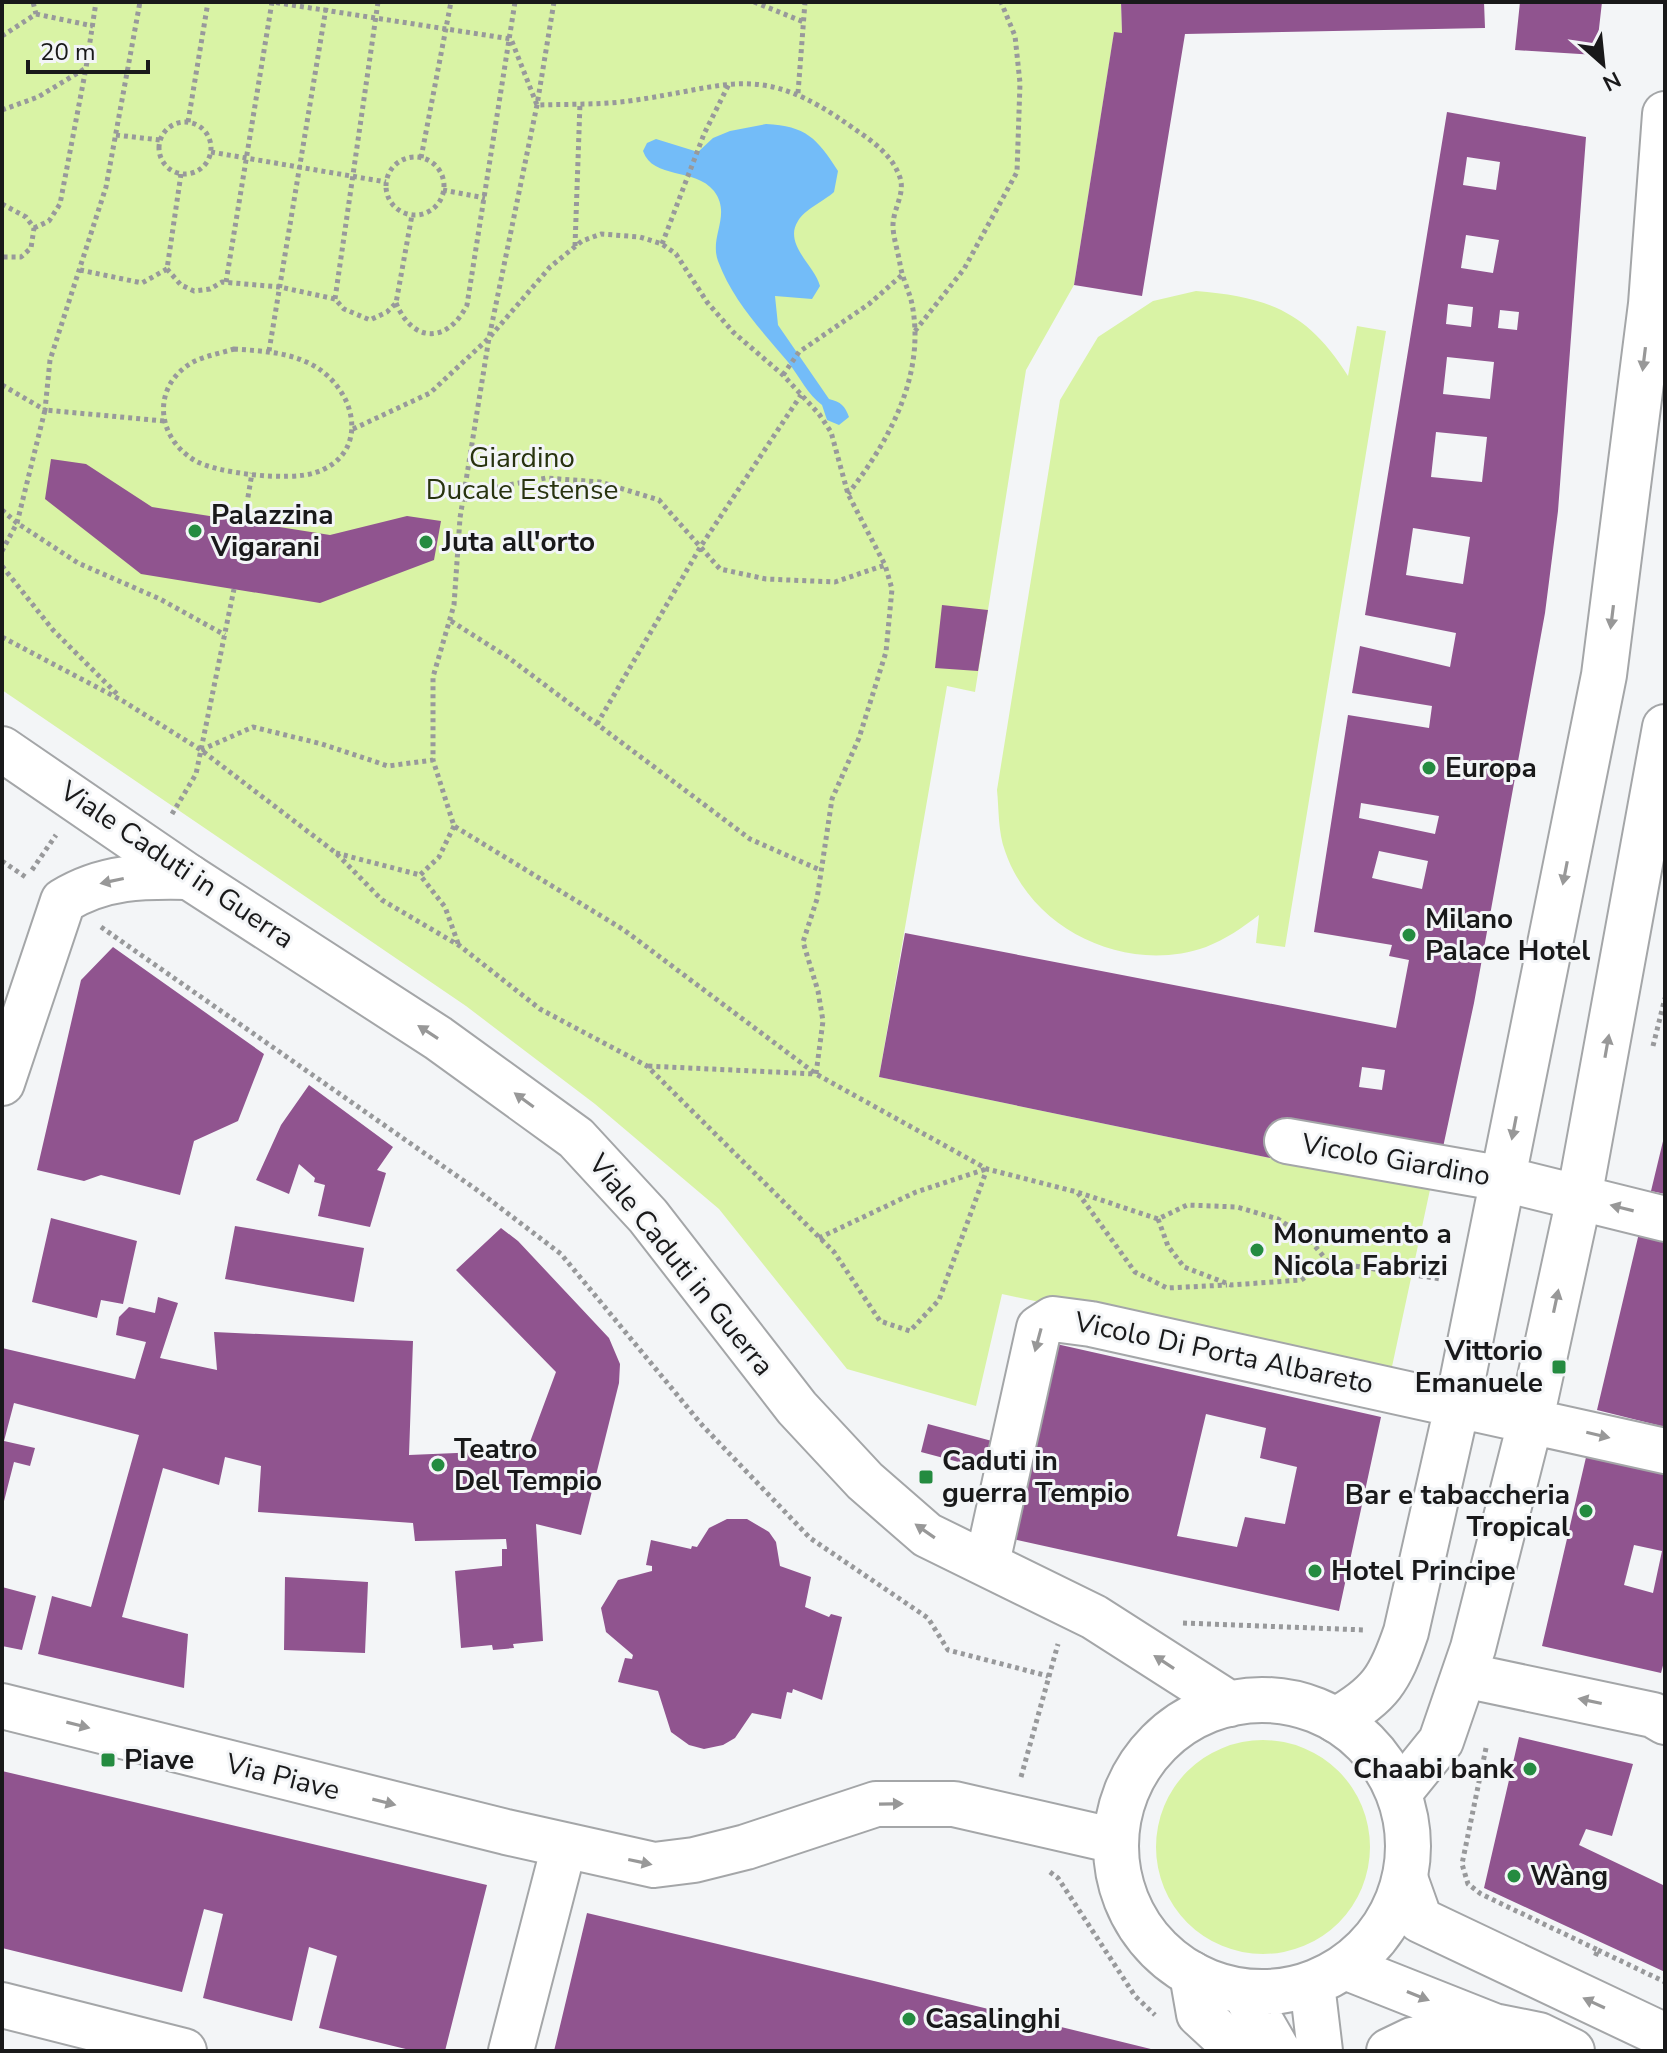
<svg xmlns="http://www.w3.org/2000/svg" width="1667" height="2053" font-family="'Nunito Sans',sans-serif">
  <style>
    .green { fill: #d9f3a5 }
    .water { fill: #73bcf8 }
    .building { fill: #90548f; fill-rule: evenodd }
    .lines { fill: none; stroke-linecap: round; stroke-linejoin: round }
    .minor-casing { stroke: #a4a6a8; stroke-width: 48 }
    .tertiary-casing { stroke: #a4a6a8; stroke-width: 48 }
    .secondary-casing { stroke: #a4a6a8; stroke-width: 48 }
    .path { stroke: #98999b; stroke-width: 5; stroke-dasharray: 4 4; stroke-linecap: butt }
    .minor { stroke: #fff; stroke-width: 44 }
    .tertiary { stroke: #fff; stroke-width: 44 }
    .secondary { stroke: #fff; stroke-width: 44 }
    .oneway { fill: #989898 }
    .poi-dot { fill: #248b40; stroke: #f3f5f7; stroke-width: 3 }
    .labels { text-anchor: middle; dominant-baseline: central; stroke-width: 6; stroke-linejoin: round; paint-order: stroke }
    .park-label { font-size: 28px; fill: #28330f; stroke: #f3f5f7 }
    .poi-label { font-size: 28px; font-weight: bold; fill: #19191a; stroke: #f3f5f7; text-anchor: start }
    .street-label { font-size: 28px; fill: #19191a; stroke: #f3f5f7 }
  </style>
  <rect width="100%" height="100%" fill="#f3f5f7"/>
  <!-- green -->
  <path class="green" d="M2,2H1121L1122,33H1114L1074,285L1026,370L975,692L947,686L879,1077L1270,1158L1431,1185L1390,1376L1002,1294L976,1406L847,1369L719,1209L595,1104L466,1006L2,690Z
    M1196,291C1269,297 1308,312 1348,376L1357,326L1386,331L1285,947L1256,943L1259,915C1242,928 1226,939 1206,947C1127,975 1032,931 1005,851C998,832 999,810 997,790L1060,400L1098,337L1153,301Z
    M1156 1847a107 107 0 1 1 214 0a107 107 0 1 1-214 0Z"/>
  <!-- water -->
  <path class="water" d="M766,124C806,126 817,138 838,171L834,192C824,201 804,210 798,221C783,244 815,266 820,286L812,299L775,296L778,325L829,399C841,402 845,406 849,417L839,425L827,420L822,405C808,395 799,376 788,362C761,330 733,301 718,261C709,236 732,215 714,191C695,167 653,180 643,151L647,143L656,139L698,152L713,138L730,131Z"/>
  <!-- building -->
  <path class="building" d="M1121,2H1484L1485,28L1185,34L1142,296L1074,285L1114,32L1122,33Z
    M1520,2H1602L1596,55L1515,50Z
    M1447,112L1586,137L1558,511L1545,613L1474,1003L1442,1152L1277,1121L1270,1158L879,1077L905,933L1396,1028L1409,960L1389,956L1392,945L1314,932L1348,715L1429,728L1432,706L1352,693L1360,646L1450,667L1456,633L1365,615ZM1467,157L1500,162L1496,190L1463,185ZM1466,235L1499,240L1493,273L1461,268ZM1448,304L1473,307L1471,327L1446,324ZM1500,310L1519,312L1517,330L1498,328ZM1447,357L1494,362L1490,399L1443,394ZM1436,432L1487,437L1482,482L1431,477ZM1413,528L1470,537L1463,584L1406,575ZM1361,803L1439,816L1435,834L1359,818ZM1379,851L1428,861L1422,889L1372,878ZM1362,1067L1385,1070L1382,1090L1359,1087Z
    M51,459L86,464L152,507L330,535L407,516L441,521L434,560L320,603L141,574L45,499Z
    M942,605L988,610L978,671L935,668Z
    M113,947L264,1054L238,1121L194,1141L180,1195L101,1175L84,1181L37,1170L81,980Z
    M309,1085L393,1147L377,1170L386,1173L370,1227L318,1216L325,1185L314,1182L315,1178L299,1164L289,1194L256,1180L281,1125Z
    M1664,1137H1665V1194L1651,1191Z
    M51,1218L137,1241L123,1304L101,1300L97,1318L32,1302Z
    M235,1226L364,1248L354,1302L225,1279Z
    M501,1228L518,1241L609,1338L620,1364L619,1383L581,1535L536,1524L543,1641L513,1644L514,1648L493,1650L492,1645L461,1648L455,1571L502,1566V1549H507L506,1539L415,1541L413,1523L258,1512L261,1466L225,1457L219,1485L163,1468L122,1617L188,1634L184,1688L38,1654L52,1596L91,1607L139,1435L14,1403L4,1441L35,1448L30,1466L14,1462L2,1509V1348L135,1379L146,1342L116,1335L119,1317L129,1307L155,1313L158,1297L178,1303L160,1358L217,1370L214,1332L413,1341L409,1455L527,1450L556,1372L456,1270Z
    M1639,1233L1665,1239V1427L1597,1410Z
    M1052,1343L1381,1417L1339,1611L1008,1538ZM1206,1414L1266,1428L1260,1458L1297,1467L1285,1524L1245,1517L1237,1547L1177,1536Z
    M928,1424L992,1441L985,1469L921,1452Z
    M1587,1453L1665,1471V1658L1661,1673L1542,1646ZM1634,1545L1662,1551L1653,1593L1624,1585Z
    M727,1519H747L769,1532L776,1542L780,1566L811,1577L805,1607L829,1617L831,1614L842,1617L822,1700L793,1689L792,1693L787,1692L781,1719L752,1713L735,1738L723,1745L704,1749L689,1745L671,1732L658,1691L618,1682L625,1658L632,1659L633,1655L606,1632L601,1608L618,1580L652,1571V1566L646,1565L651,1540L691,1549L692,1546L697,1547L709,1528Z
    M285,1577L368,1582L365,1653L284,1650Z
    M2,1587L36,1596L22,1650L2,1646Z
    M1519,1737L1633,1764L1612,1836L1586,1829L1579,1845L1663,1885L1665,1881V1972L1484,1888Z
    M2,1771L487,1885L445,2051H414L319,2028L337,1956L309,1947L292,2021L203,1998L223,1914L204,1909L182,1992L2,1948Z
    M587,1913L874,1981L1159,2051H554Z"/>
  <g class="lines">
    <defs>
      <path id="minor" d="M2,1083L63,901C104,876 143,876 189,877
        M1287,1141L1504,1179L1665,1219
        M987,1563L1039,1328L1053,1319L1091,1324L1665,1451
        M1464,1675L1653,1715L1665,1722
        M1336,1720C1380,1695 1390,1679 1406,1632L1458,1402L1604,675L1651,304L1665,114
        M1399,1793L1441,1741L1473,1648L1531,1419L1579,1198L1665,727
        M1192,1974L1199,2014L1239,2051
        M2,2005L184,2051
        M511,2051L564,1846"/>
      <path id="tertiary" d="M1405,1878L1420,1920L1665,2036
        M1345,1967L1494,2026L1539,2035L1572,2051
        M1389,2051L1412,2040L1494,2026"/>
      <path id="secondary" d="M2,749L189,877L438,1038L576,1138L648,1216L797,1408L865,1481L927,1535L1094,1617L1230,1704
        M1116 1846a146 146 0 1 1 292 0a146 146 0 1 1-292 0Z
        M2,1706L506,1832L654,1865L694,1860L746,1847L876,1804H954L1116,1841
        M1312,1984L1320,2051
        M1244,1992L1278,2051"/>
    </defs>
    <!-- minor casing -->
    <use href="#minor" class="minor-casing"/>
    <!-- tertiary casing -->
    <use href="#tertiary" class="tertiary-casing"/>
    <!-- secondary casing -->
    <use href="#secondary" class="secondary-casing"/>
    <!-- path -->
    <path class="path" d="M554,2L537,105L489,338L460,518L454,605L433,677V760L454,826L624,930L816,1074L987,1169L1077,1192L1158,1219L1187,1205L1237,1207L1278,1219L1310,1240L1328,1262L1441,1279
      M754,2L804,22
      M36,14L93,26
      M2,36L36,14L33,2
      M798,93L805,2
      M2,110L38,97L86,68L96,2
      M188,122L208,2
      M159 148a26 26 0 1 1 52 0a26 26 0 1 1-52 0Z
      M116,135L160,140
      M211,152L386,182
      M386 186a29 29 0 1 1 58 0a29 29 0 1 1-58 0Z
      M421,158L451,2
      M181,174L167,269L181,285L194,291L210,289L222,282L280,287L335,299L344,309L370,320L387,312L396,303L412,215
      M443,190L485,198
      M2,204L26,217L34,228L31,248L21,257H2
      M34,228L49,221L60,204L86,68
      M662,244L704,134L729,84
      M575,246L580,103
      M80,270L142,283L167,269
      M226,282L272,2L511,39L537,105C567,104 599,105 629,101C731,87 759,60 853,128C871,140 891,154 899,175C907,193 892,209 893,228C894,240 898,252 900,264C902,278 909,290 912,304C926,375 889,441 848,494
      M335,299L378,2
      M396,303C413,344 448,343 467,305L515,2
      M915,331L964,269L1017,172L1020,83L1015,36L1001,2
      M234,349C262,351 291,352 316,367C359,394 369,456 314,473C289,481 217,474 194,460C155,436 152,385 193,362C205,356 221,353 234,349Z
      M269,351L327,2
      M783,375L799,352L869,304L902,275
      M2,385L45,410L50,360L106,187L140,2
      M164,421L45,410L17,523L78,563L160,599L225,635
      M353,429L430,393L489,338L550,267L582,241L601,234L640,237L662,244L676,254L707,302L733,332L783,375L819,414L831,432L848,494L885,565
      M465,500L486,489L546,478L600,482L659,500L720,569L766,579L835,582L885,565L892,589L886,652L859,738L832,799L817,899L803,942L818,991L823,1021L816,1074L647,1066
      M2,510L17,523L2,551
      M244,521L252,473
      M2,566L53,630L119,696
      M451,621L509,658L750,839L820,870
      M2,637L123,701L201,750L336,853L382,900L460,946L540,1009L647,1066L834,1252L880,1321L910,1331L939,1300L987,1169
      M597,724L701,546L801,395
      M201,750L253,727L322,744L388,766L433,760
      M172,814L196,774L234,589
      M454,826L439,857L420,875L445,907L459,946
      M336,853L420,875
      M2,861L27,878
      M32,870L56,835
      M101,927L477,1190L561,1254L702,1425L810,1538L928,1618L948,1650L1048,1676
      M1653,1046L1665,998
      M1078,1193L1135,1272L1167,1288L1227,1285
      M1158,1219L1168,1246L1184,1267L1231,1285L1301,1280L1328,1262
      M819,1238L916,1192L986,1169
      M1183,1623L1365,1630
      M1486,1748L1462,1864L1468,1884L1481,1894L1598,1950L1595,1957
      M1021,1777L1058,1644
      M1050,1872L1058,1878L1135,1996L1155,2015
      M1598,1950L1665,1982"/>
    <!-- minor -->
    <use href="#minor" class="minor"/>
    <!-- tertiary -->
    <use href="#tertiary" class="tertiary"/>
    <!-- secondary -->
    <use href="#secondary" class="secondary"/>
  </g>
  <!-- one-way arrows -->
  <defs><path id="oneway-solid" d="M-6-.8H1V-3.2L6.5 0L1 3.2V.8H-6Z" transform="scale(2)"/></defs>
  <g class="oneway">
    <use href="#oneway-solid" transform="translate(1644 359) rotate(97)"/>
    <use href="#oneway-solid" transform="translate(1612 617) rotate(97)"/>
    <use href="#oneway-solid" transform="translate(1565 873) rotate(101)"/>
    <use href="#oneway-solid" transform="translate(112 881) rotate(168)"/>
    <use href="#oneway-solid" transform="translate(428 1032) rotate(-147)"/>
    <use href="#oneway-solid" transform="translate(1607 1046) rotate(-80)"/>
    <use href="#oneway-solid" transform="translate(524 1100) rotate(-144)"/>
    <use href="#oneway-solid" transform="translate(1514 1128) rotate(101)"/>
    <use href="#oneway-solid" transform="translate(1622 1208) rotate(-166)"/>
    <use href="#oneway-solid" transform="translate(1556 1301) rotate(-78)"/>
    <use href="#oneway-solid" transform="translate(1038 1340) rotate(105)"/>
    <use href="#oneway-solid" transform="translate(1598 1435) rotate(13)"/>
    <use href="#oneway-solid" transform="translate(925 1531) rotate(-145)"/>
    <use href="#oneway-solid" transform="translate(1164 1662) rotate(-147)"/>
    <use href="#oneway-solid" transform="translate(1590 1701) rotate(-168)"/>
    <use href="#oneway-solid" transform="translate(78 1725) rotate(14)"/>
    <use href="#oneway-solid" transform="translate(384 1802) rotate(14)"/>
    <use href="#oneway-solid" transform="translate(891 1804) rotate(-1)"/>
    <use href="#oneway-solid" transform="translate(640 1862) rotate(12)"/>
    <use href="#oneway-solid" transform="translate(1418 1996) rotate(22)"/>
    <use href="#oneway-solid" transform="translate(1594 2003) rotate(-155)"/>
  </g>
  <!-- markers -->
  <g class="poi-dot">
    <circle cx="195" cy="531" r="8"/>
    <circle cx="426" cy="542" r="8"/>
    <circle cx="1429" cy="768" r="8"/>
    <circle cx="1409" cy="935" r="8"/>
    <circle cx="1257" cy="1250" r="8"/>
    <rect x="1551" y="1359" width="16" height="16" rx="4"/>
    <circle cx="438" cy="1465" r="8"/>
    <rect x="918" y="1469" width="16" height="16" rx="4"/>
    <circle cx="1586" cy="1511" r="8"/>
    <circle cx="1315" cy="1571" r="8"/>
    <rect x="100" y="1752" width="16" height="16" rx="4"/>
    <circle cx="1530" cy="1769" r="8"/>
    <circle cx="1514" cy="1876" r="8"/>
    <circle cx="909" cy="2019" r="8"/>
  </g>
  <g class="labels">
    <!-- park labels -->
    <g class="park-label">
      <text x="522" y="458">Giardino<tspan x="522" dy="32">Ducale Estense</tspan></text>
    </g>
    <!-- poi labels -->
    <g class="poi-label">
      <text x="211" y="515">Palazzina<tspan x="211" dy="32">Vigarani</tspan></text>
      <text x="442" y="542">Juta all'orto</text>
      <text x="1445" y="768">Europa</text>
      <text x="1425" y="919">Milano<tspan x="1425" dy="32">Palace Hotel</tspan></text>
      <text x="1273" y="1234">Monumento a<tspan x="1273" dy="32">Nicola Fabrizi</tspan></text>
      <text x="1543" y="1351" text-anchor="end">Vittorio<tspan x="1543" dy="32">Emanuele</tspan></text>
      <text x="454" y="1449">Teatro<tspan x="454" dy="32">Del Tempio</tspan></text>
      <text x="942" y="1461">Caduti in<tspan x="942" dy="32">guerra Tempio</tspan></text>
      <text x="1570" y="1495" text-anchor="end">Bar e tabaccheria<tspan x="1570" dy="32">Tropical</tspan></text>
      <text x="1331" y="1571">Hotel Principe</text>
      <text x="124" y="1760">Piave</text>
      <text x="1514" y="1769" text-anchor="end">Chaabi bank</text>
      <text x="1530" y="1876">Wàng</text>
      <text x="925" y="2019">Casalinghi</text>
    </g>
    <!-- street labels -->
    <g class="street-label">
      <text transform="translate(177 865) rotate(34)">Viale Caduti in Guerra</text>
      <text transform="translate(1396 1160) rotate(10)">Vicolo Giardino</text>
      <text transform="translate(681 1265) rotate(51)">Viale Caduti in Guerra</text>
      <text transform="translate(1224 1353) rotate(12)">Vicolo Di Porta Albareto</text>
      <text transform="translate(283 1777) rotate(14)">Via Piave</text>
    </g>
  </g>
  <!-- border -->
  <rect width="1667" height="2053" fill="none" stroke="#19191a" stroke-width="8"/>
  <!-- north arrow -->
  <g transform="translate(1603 64) rotate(153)" stroke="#f3f5f7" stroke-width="6" paint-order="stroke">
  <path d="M0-6L14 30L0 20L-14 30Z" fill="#19191a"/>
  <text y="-12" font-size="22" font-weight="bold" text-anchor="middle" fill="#19191a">N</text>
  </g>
  <!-- scale -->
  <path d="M28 60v12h120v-12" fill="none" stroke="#19191a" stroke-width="4"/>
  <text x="40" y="60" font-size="24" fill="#19191a" stroke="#f3f5f7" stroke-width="6" paint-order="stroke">20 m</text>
</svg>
